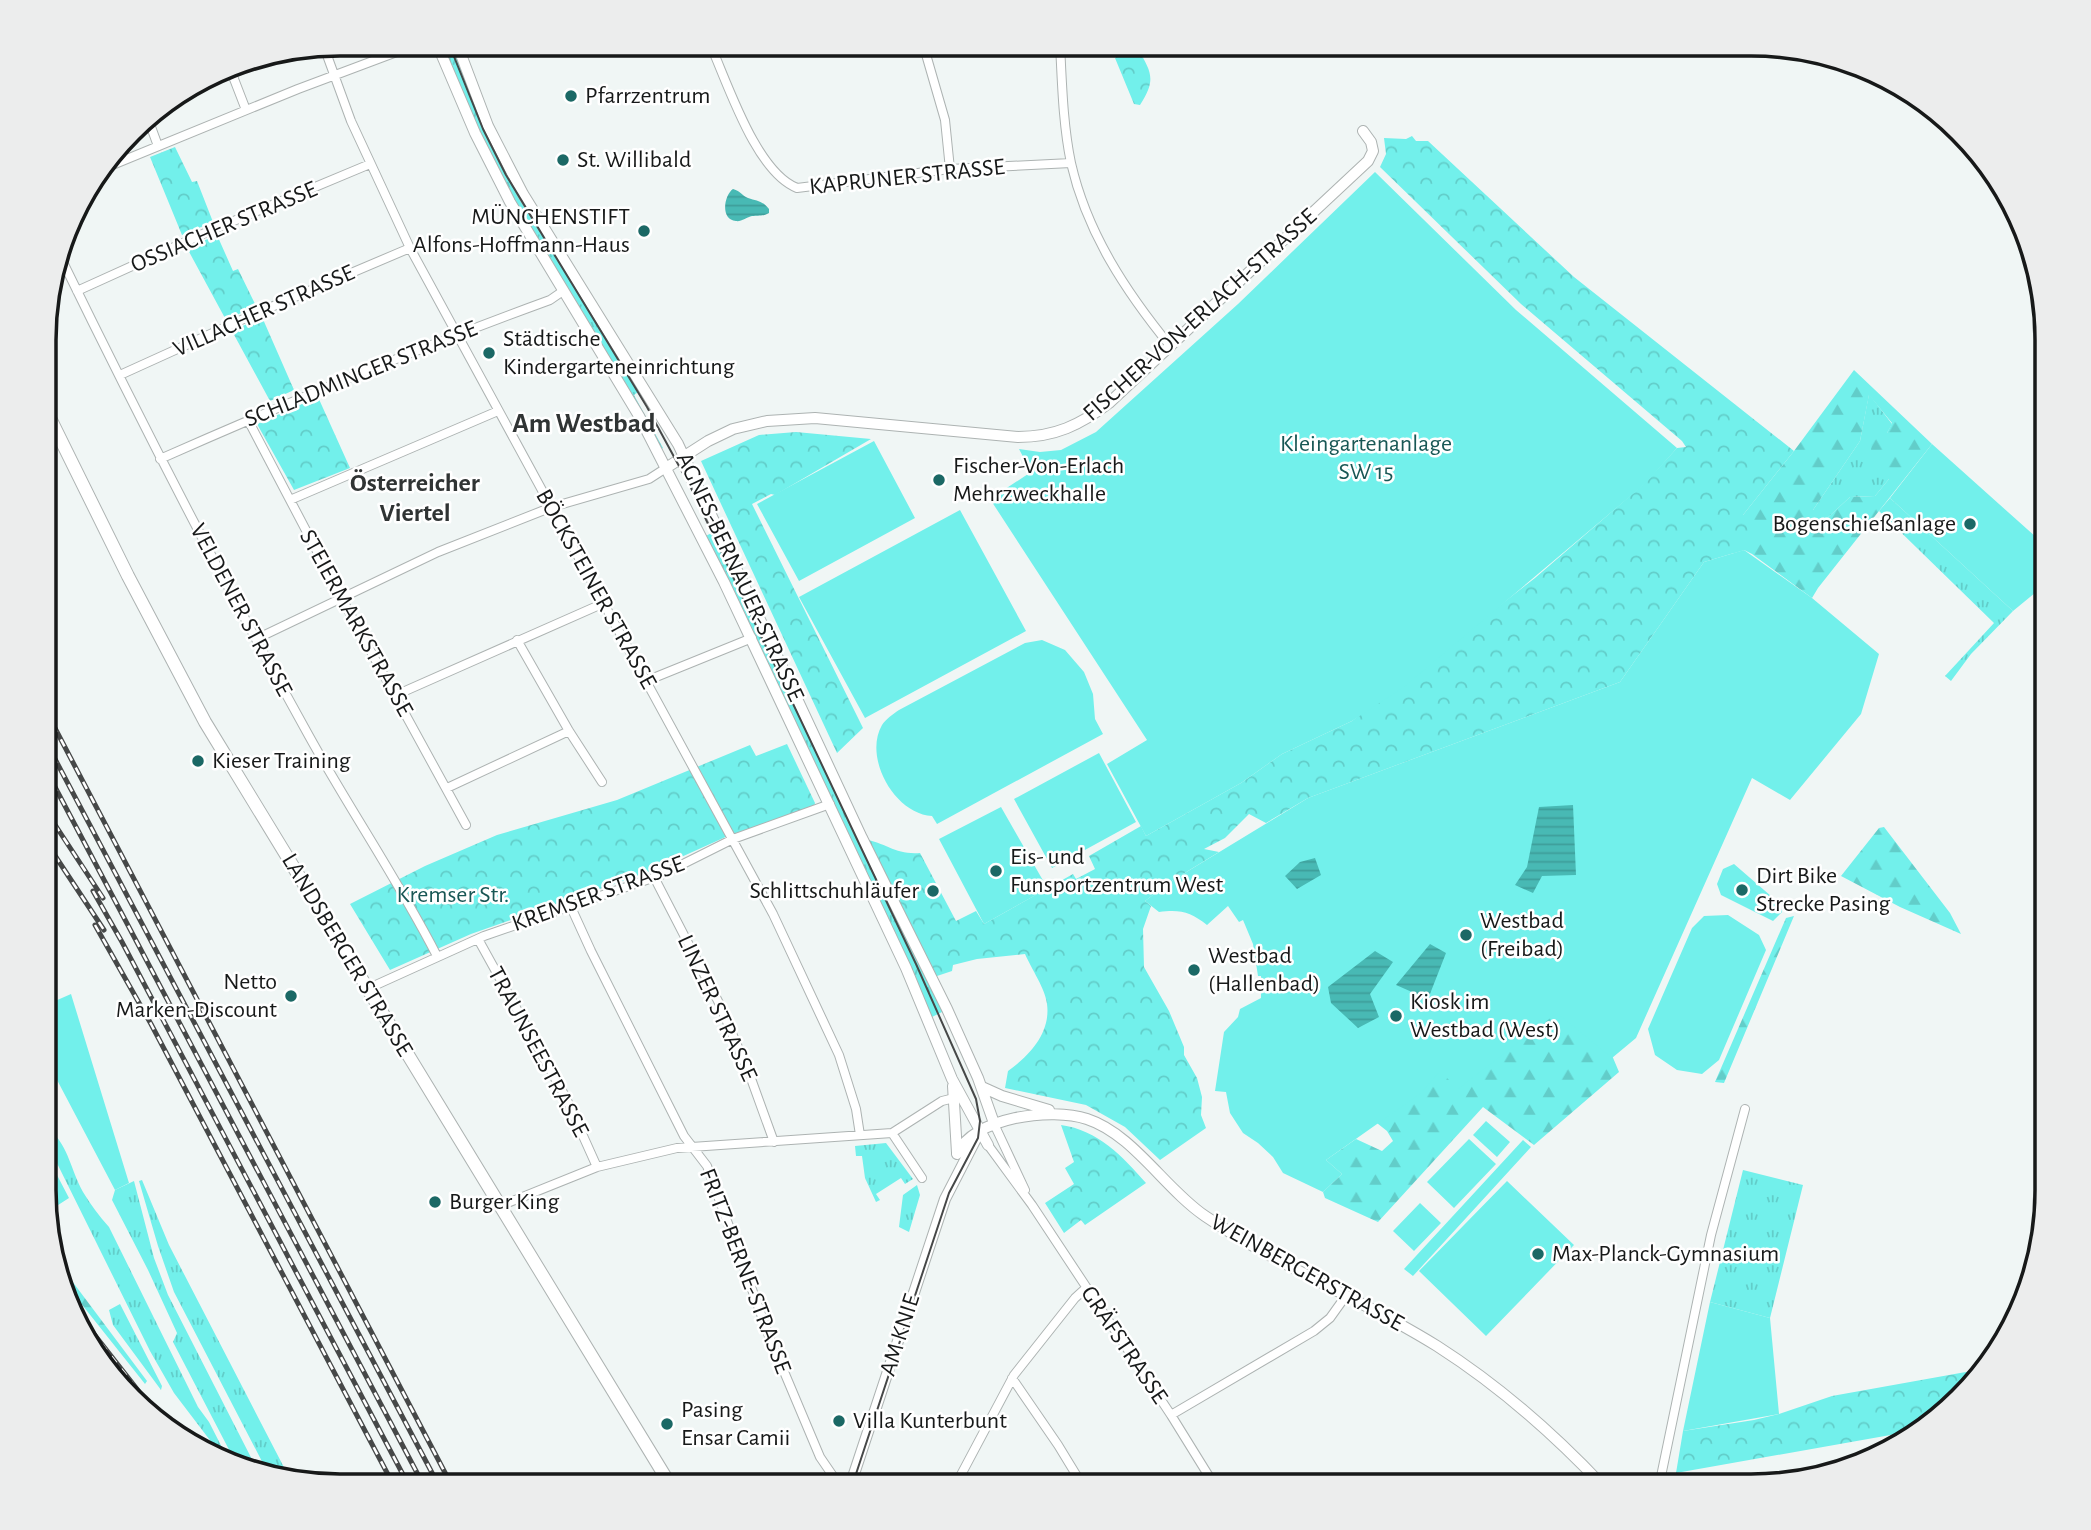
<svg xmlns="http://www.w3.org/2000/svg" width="2091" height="1530" font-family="'Alegreya Sans',sans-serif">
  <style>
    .grass { fill: url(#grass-tufts) }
    .forest { fill: url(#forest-firs); fill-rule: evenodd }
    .park { fill: url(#park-crowns) }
    .garden { fill: #72f0eb }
    .water { fill: url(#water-rules) }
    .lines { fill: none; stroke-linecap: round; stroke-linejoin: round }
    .street-casing { stroke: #adb3b2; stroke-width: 10 }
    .secondary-casing { stroke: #adb3b2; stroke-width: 12 }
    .primary-casing { stroke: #adb3b2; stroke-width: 14 }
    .street { stroke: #fff; stroke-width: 8 }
    .secondary { stroke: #fff; stroke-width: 10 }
    .primary { stroke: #fff; stroke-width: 12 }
    .tram { stroke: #464848; stroke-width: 2 }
    .rail-casing { stroke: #464848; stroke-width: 5 }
    .rail { stroke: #fff; stroke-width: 2.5; stroke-dasharray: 8; stroke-linecap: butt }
    .poi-dot { fill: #1b6865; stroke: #fff; stroke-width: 2.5 }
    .labels { text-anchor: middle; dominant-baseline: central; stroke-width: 5; stroke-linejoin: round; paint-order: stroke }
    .poi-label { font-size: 24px; fill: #171919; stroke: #fff; text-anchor: start }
    .street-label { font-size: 24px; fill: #171919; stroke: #fff }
    .park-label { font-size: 24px; fill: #185755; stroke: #fff }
    .neighbourhood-label { font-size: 26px; font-weight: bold; fill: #303434; stroke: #fff }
    .quarter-label { font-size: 28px; font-weight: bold; fill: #303434; stroke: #fff }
    .rim { fill: none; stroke: #171919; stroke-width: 3.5 }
  </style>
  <defs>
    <pattern id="grass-tufts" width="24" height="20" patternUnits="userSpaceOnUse" patternTransform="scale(1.75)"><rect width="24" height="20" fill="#72f0eb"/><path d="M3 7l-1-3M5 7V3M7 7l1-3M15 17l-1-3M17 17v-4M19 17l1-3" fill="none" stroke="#62cdc9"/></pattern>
    <pattern id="forest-firs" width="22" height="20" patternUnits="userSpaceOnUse" patternTransform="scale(1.75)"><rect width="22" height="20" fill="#72f0eb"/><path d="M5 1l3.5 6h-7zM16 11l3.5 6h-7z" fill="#62cdc9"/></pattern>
    <pattern id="park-crowns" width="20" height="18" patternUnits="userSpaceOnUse" patternTransform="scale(1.75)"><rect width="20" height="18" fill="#72f0eb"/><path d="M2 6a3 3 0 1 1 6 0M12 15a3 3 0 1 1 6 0" fill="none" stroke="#62cdc9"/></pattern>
    <pattern id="water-rules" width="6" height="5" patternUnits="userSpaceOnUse" patternTransform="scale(1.75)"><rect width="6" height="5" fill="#48b9b4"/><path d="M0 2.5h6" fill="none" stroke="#3e9e9a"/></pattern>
  </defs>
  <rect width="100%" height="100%" fill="#f0f6f5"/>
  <!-- grass -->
  <path class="grass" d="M454,45L493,145L642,389L634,395L663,448L661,449L505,188L442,49Z
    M1869,394L1892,424L1887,433L1889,479L1875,496L1850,497L1823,522H1813V510L1860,441Z
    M1890,498L2013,611L1971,654L1951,681L1945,676L1994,623L1879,511Z
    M715,531L921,969L944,1011L930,1018L704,537Z
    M50,1129C70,1150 70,1168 83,1192C91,1205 99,1216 109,1227L198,1407L209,1422L230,1463L225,1460L174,1393L150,1351L46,1141V1131Z
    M886,1143L913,1179L905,1184L901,1178L876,1194L880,1200L876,1202L865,1178L862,1156H856L855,1146Z
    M46,1154L69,1198L55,1207L46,1190Z
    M1743,1170L1803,1185L1770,1318L1710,1302Z
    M142,1180L169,1245L290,1479L269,1475L174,1292L158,1246L139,1181Z
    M134,1181L154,1258L168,1295L259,1473L238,1467L173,1342L177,1333L148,1270L112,1200L115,1190Z
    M917,1185L920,1195L909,1232L899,1227L903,1195Z
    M120,1304L162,1386L161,1390L113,1325L109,1310Z"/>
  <!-- forest -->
  <path class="forest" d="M1854,370L1932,444L1818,588L1812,598L1752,554L1744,550L1734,553L1743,515L1794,451ZM1869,395L1892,423L1887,433H1873L1870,459L1889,479L1875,496L1850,497L1823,522L1813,521V510L1860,441Z
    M1884,827L1950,913L1961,934L1900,907L1841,876L1879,828Z
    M1794,916L1724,1083L1715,1082L1786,918Z
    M1525,983L1603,1034L1619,1072L1534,1145L1483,1107L1378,1222L1325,1198L1323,1192L1342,1174L1326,1160L1356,1139L1382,1151L1393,1141L1387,1131L1363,1112Z
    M57,1261L147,1381L145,1384L64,1282Z"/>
  <!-- park -->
  <path class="park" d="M1129,47L1138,49C1152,73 1156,80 1140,105L1134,104L1115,58Z
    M1412,136L1416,141H1428L1574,277L1794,451L1743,515L1751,522L1753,539L1744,550L1704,562L1620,682L1308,798L1266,823L1249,814L1225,838L1204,849L1219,852L1170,882L1145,901L1151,906L1143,929L1144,967L1169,1011L1184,1047V1055L1197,1078L1202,1097L1201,1115L1206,1128L1160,1160L1125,1127L1086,1105L1005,1088L1008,1071C1029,1056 1051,1033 1047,1004C1046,990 1031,968 1025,954L977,959L953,965L952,971L934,977L864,839C886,843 896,855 920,853L956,921L976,911L984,924L1073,874L1076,879L1095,869L1089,856L1141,826L1146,836L1241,783L1282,754L1352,721L1535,578L1645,483L1677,448L1686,447L1682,441L1521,304L1380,167L1386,154L1384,138L1406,139Z
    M175,147L192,182L197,181L213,222L182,235L150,157Z
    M217,235L233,271L238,269L256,306L226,320L187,248Z
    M262,317L294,390L270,401L232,331Z
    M318,397L350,468L294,490L257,424Z
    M796,432L871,439L775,495L771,494L752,504L863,728L837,753L701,461L759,435Z
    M787,744L815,803L814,807L730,835L648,872L471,934L390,970L350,904L425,866L497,835L617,800L750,745L756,756Z
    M1061,1125C1098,1130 1122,1156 1146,1183L1085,1225L1081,1220L1064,1233L1045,1203L1074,1184L1065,1168L1074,1162Z
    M1988,1368L1913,1431L1676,1473L1683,1431L1754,1420L1779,1414L1832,1396Z"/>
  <!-- garden -->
  <path class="garden" d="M1375,172L1516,310L1677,448L1646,483L1404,687L1352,721L1282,754L1241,783L1146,836L1107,764L1147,740L990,499L1031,472L1019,449L1040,452L1061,450L1096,432L1238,304Z
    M874,441L915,518L799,581L757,504Z
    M1932,444L2047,547V583L2013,611L1890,498Z
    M960,510L1026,631L865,718L799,597Z
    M1744,550L1812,598L1879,654L1861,714L1790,800L1752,778L1636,1038L1612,1058L1557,1013L1458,1089L1440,1071L1421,1093L1326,1160L1342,1174L1323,1192L1283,1173L1273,1157L1258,1143L1243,1133L1230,1113L1226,1092L1215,1091L1224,1032L1238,1017L1240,1009L1261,998V976H1258L1253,944L1243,920L1239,922L1228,906L1207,925C1191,912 1180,909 1159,912L1145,901L1170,882L1308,798L1620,682L1704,562Z
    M1042,640L1065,650L1084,672L1093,694L1095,719L1103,734L937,824L932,816C895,814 863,758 882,725C886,719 893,714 899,710L1025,643Z
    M1099,753L1136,822L1052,868L1014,799Z
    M1001,807L1045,884L1043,891L984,924L939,839Z
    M1734,864L1779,903L1782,912L1773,921L1721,895L1717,884L1723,869Z
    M1728,915L1759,935L1766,950L1719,1060L1702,1074L1677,1070L1655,1055L1648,1029L1692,928L1704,916Z
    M71,994L129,1183L115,1190L46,1059V1005Z
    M1486,1121L1510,1142L1497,1157L1473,1135Z
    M1469,1139L1496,1164L1454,1208L1427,1182Z
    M1523,1140L1531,1147L1413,1276L1404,1269Z
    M1507,1181L1574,1245L1486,1336L1419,1271Z
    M1420,1203L1441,1223L1414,1251L1393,1231Z
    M1710,1302L1770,1318L1779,1414L1683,1431Z"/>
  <!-- water -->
  <path class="water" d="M733,189C741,191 742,196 748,198C757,201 763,201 769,209V213C762,217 759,215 752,216C747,217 741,222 736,221C720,220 724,195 733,189Z
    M1573,805L1576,875L1542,876L1533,893L1515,885L1527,867L1539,807Z
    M1315,858L1321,875L1297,889L1285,876L1300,862Z
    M1430,944L1446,953L1428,999L1396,985Z
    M1375,951L1393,962L1370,994L1379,1017L1358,1028L1331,1003L1328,987Z"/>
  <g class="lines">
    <defs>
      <path id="street" d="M710,44C728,84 756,172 797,188L950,169L1071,163
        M923,44L945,120L950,169
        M1060,44C1062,83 1063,125 1071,163C1087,233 1126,292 1171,347
        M324,47L351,121L410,248L773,914L839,1055L856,1109L860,1135
        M229,66L246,110
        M147,116L158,146
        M105,168L298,89L418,44
        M60,256C139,418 221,578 309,736C350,810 398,880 437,956
        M77,291L205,233L370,164
        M120,375L250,316L410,248
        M248,420L341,597L466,825
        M160,459C289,402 418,348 550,300L563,291
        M290,500L498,411
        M256,639L438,552L552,507L649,479L666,468
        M517,640L569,731L602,782
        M646,681L752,638
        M396,695L604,603
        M447,788L569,731
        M654,877L719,1003L749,1073L774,1142
        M570,905L591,951L684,1136L707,1166L769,1336L820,1457L833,1476L844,1486
        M478,939L566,1098L597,1167
        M367,989L484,936L661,875L733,839L830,804
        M995,1126L1025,1190
        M892,1133L922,1178
        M988,1145L1032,1205L1171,1415L1215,1486
        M500,1206L597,1167L677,1148L892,1133L942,1101L954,1098
        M1012,1378L1058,1445L1083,1486
        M1171,1415L1314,1331L1330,1318L1345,1297
        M955,1486L1014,1375L1075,1298L1086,1288
        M1659,1486L1711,1235L1745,1109"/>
      <path id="secondary" d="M437,44L475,133L510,202L639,416L724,582L906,968L952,1079L988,1145
        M457,44L488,126L523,194L678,444L862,838L947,1009L978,1078L995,1126
        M666,468L708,441L733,429L767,421L815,418L1018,437C1055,437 1080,425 1109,403L1368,161L1373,151L1371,142L1363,131
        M953,1086L957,1153
        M982,1087L1002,1096L1049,1110
        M957,1154C973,1117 1052,1107 1087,1119C1133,1134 1165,1189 1205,1216C1278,1266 1362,1299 1437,1346C1498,1385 1553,1433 1603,1486
        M850,1486L945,1199L980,1131"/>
      <path id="primary" d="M46,410L128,576L205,722L671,1486"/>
    </defs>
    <!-- street casing -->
    <use href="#street" class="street-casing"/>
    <!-- secondary casing -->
    <use href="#secondary" class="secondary-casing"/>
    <!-- primary casing -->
    <use href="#primary" class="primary-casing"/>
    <!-- street -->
    <use href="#street" class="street"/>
    <!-- secondary -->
    <use href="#secondary" class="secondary"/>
    <!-- primary -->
    <use href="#primary" class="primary"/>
    <!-- tram -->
    <path class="tram" d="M449,44L483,129L506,175L647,407L692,490L916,964L976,1099L980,1121L978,1138L949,1193L852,1486"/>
    <defs>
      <path id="rail" d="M46,711L452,1486
        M46,742L439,1486
        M46,770L424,1486
        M46,811L103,898
        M46,842L104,930
        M93,891L122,942L409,1486
        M95,925L151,1024L394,1486
        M72,1306L169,1430"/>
    </defs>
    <!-- rail casing -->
    <use href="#rail" class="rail-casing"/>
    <!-- rail -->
    <use href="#rail" class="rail"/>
  </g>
  <!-- markers -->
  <g class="poi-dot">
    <circle cx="571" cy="96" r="7"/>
    <circle cx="563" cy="160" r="7"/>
    <circle cx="644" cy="231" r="7"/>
    <circle cx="489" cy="353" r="7"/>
    <circle cx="939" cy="480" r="7"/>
    <circle cx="1970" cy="524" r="7"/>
    <circle cx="198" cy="761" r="7"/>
    <circle cx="996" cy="871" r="7"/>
    <circle cx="1742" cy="890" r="7"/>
    <circle cx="933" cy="891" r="7"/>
    <circle cx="1466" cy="935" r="7"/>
    <circle cx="1194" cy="970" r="7"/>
    <circle cx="291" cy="996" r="7"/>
    <circle cx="1396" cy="1016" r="7"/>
    <circle cx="435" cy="1202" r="7"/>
    <circle cx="1538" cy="1254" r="7"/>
    <circle cx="839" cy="1421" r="7"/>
    <circle cx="667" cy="1424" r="7"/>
  </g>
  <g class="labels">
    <!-- poi labels -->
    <g class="poi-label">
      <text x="585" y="96">Pfarrzentrum</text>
      <text x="577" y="160">St. Willibald</text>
      <text x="630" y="217" text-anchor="end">MÜNCHENSTIFT<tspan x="630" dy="28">Alfons-Hoffmann-Haus</tspan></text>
      <text x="503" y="339">Städtische<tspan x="503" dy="28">Kindergarteneinrichtung</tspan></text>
      <text x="953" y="466">Fischer-Von-Erlach<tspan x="953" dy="28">Mehrzweckhalle</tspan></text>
      <text x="1956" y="524" text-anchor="end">Bogenschießanlage</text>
      <text x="212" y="761">Kieser Training</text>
      <text x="1010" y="857">Eis- und<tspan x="1010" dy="28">Funsportzentrum West</tspan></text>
      <text x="1756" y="876">Dirt Bike<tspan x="1756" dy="28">Strecke Pasing</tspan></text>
      <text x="919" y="891" text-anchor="end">Schlittschuhläufer</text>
      <text x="1480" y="921">Westbad<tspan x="1480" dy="28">(Freibad)</tspan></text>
      <text x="1208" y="956">Westbad<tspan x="1208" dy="28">(Hallenbad)</tspan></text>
      <text x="277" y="982" text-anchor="end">Netto<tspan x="277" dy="28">Marken-Discount</tspan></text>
      <text x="1410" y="1002">Kiosk im<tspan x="1410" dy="28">Westbad (West)</tspan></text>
      <text x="449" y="1202">Burger King</text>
      <text x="1552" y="1254">Max-Planck-Gymnasium</text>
      <text x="681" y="1410">Pasing<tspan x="681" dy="28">Ensar Camii</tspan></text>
      <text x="853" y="1421">Villa Kunterbunt</text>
    </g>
    <!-- street labels -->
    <g class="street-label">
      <text transform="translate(907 177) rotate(-6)">KAPRUNER STRASSE</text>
      <text transform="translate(224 227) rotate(-23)">OSSIACHER STRASSE</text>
      <text transform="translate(264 311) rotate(-24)">VILLACHER STRASSE</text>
      <text transform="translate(1200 315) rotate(-42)">FISCHER-VON-ERLACH-STRASSE</text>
      <text transform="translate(361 374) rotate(-22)">SCHLADMINGER STRASSE</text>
      <text transform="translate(740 577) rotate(65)">AGNES-BERNAUER-STRASSE</text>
      <text transform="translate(596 589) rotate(61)">BÖCKSTEINER STRASSE</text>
      <text transform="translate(241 610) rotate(62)">VELDENER STRASSE</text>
      <text transform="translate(356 623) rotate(61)">STEIERMARKSTRASSE</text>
      <text transform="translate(598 894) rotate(-20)">KREMSER STRASSE</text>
      <text transform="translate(347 955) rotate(59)">LANDSBERGER STRASSE</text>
      <text transform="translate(717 1008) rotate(65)">LINZER STRASSE</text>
      <text transform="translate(538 1052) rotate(62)">TRAUNSEESTRASSE</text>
      <text transform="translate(745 1271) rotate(69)">FRITZ-BERNE-STRASSE</text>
      <text transform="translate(1307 1273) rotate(29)">WEINBERGERSTRASSE</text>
      <text transform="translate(900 1335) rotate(-72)">AM KNIE</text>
      <text transform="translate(1124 1345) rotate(56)">GRÄFSTRASSE</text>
    </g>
    <!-- park labels -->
    <g class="park-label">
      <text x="1366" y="444">Kleingartenanlage<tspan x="1366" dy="28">SW 15</tspan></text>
      <text x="453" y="895">Kremser Str.</text>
    </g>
    <!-- neighbourhood labels -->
    <g class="neighbourhood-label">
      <text x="415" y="483">Österreicher<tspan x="415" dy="30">Viertel</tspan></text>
    </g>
    <!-- quarter labels -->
    <g class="quarter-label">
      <text x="584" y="424">Am Westbad</text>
    </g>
  </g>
  <!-- crop -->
  <path d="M0 0H2091V1530H0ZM340 56H1751A284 284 0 0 1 2035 340V1190A284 284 0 0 1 1751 1474H340A284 284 0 0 1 56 1190V340A284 284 0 0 1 340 56Z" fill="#eceded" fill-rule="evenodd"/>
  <path class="rim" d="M340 56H1751A284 284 0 0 1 2035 340V1190A284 284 0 0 1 1751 1474H340A284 284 0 0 1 56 1190V340A284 284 0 0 1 340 56Z"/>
</svg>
